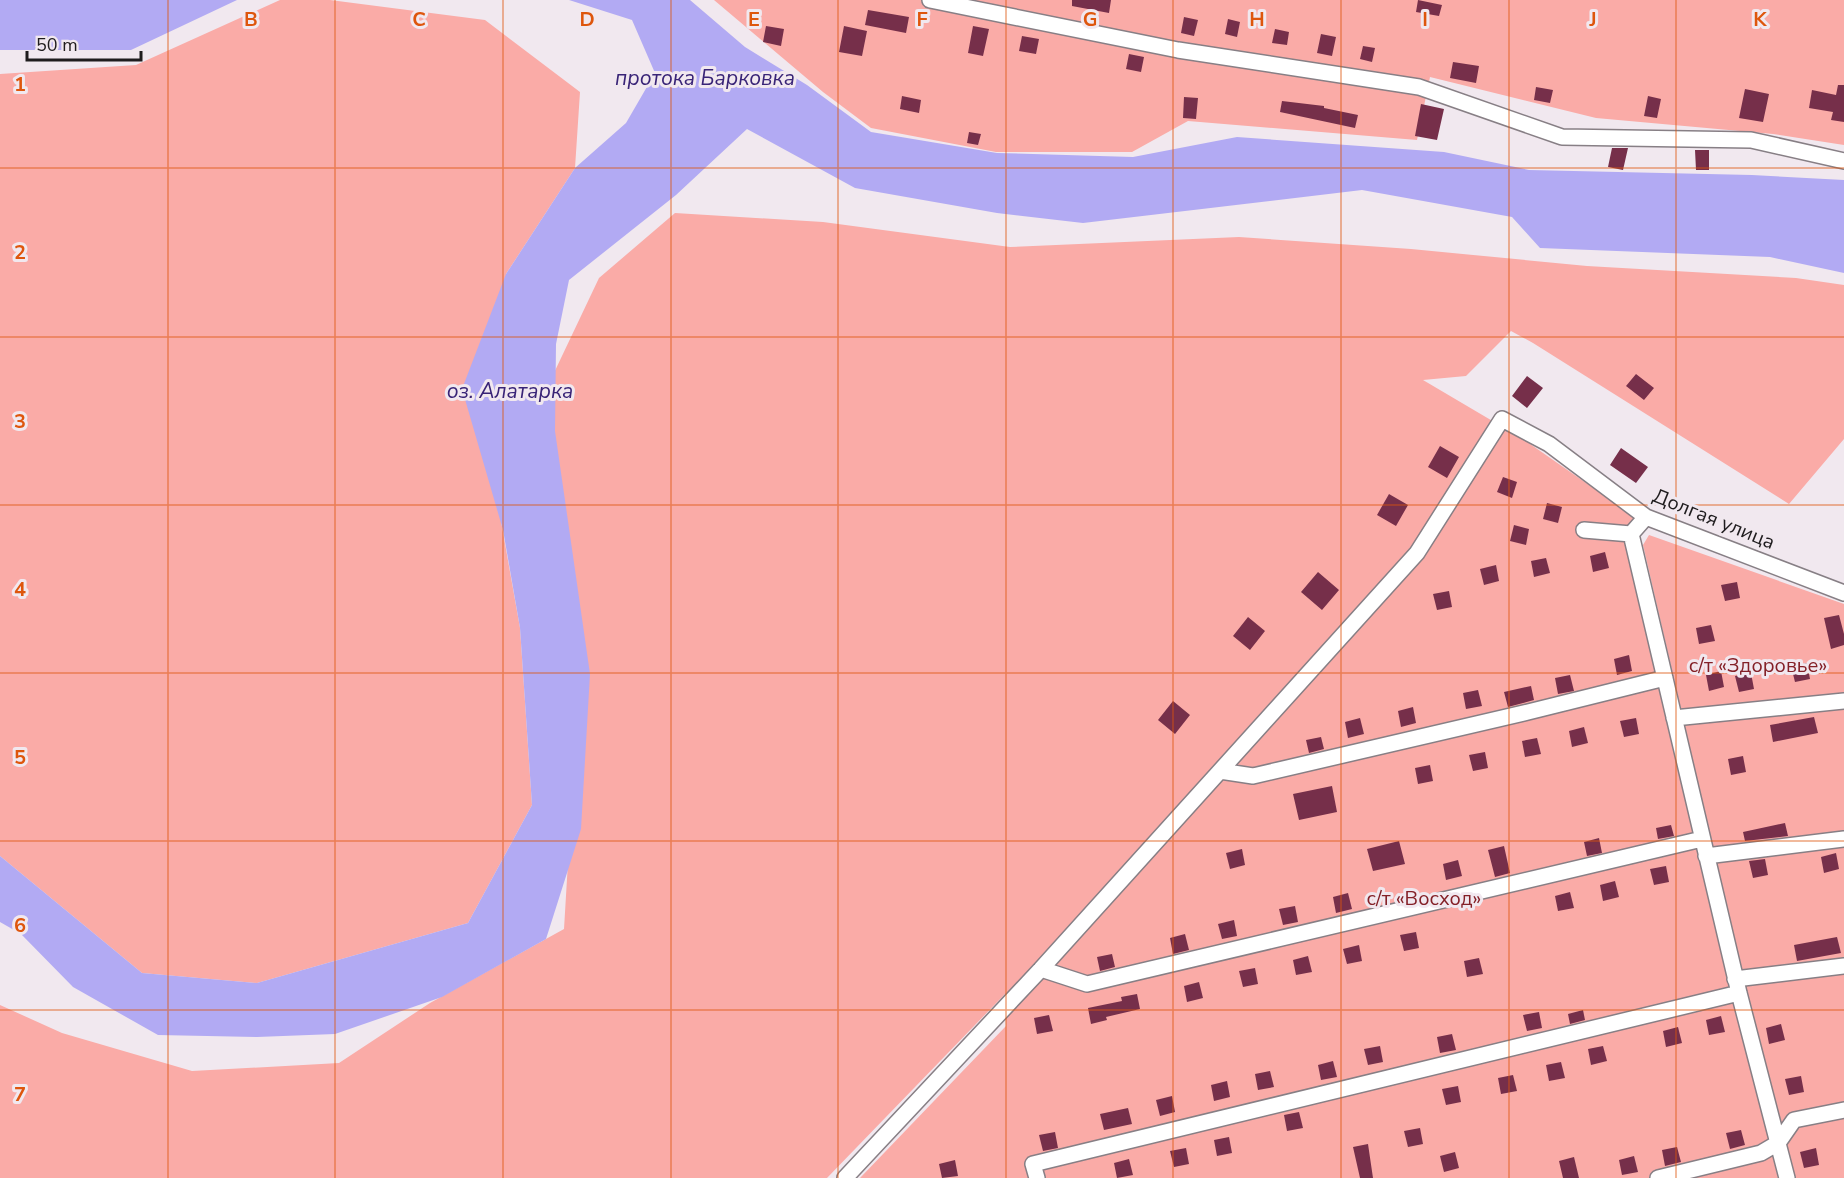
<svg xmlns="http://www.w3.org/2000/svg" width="1844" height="1178" font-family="'Nunito Sans',sans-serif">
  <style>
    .green { fill: #faaba7 }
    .water { fill: #b2aaf3 }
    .building { fill: #762f4a }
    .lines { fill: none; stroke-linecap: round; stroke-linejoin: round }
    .minor-casing { stroke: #877f85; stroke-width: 18 }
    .minor { stroke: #fff; stroke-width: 15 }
    .grid { fill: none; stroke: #de560d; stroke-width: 1.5; stroke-opacity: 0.55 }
    .labels { text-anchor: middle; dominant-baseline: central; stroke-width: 6; stroke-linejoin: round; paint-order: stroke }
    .street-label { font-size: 20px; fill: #1f1c1e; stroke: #f1e8ef }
    .park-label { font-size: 20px; fill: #842027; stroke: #f1e8ef }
    .water-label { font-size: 21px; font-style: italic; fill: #392477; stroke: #f1e8ef }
    .grid-label { font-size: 20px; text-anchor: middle; font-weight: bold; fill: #de560d; stroke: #f1e8ef; stroke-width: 6; stroke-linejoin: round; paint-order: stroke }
  </style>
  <rect width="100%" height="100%" fill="#f1e8ef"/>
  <!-- green -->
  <path class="green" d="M280,0H330L485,20L580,92L575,168L506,274L501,521L520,628L532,805L468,923L257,983L142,973L0,856V74L136,65Z
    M714,0H1844V145L1773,134L1596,118L1430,77L1417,140L1188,121L1132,152H996L871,128L823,92Z
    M675,213L823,222L1010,247L1239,237L1411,249L1587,266L1796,278L1844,285V439L1789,504L1533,343L1511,331L1466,376L1423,380L1523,439L1635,517L1625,544L1778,1178H860L1006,1026L1005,994L827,1178H0V1005L62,1033L192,1071L339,1063L430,1003L564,929L574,762L543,396L599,278Z
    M1649,535L1844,604V1178H1792L1745,987L1643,545Z"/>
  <!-- water -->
  <path class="water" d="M0,0H237L131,50H0Z
    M569,0H690L745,47L807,85L871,132L997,153L1133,157L1237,137L1444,152L1529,170L1752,175L1844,180V273L1770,257L1540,248L1512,217L1362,190L1083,223L997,213L855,188L747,129L676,195L569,280L556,344L555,431L590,674L581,829L546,939L442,997L335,1034L257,1037L158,1035L73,987L21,934L0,922V856L142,973L257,983L468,923L532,805L520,628L503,530L462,389L506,274L575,168L626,123L655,73L632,20Z"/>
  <!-- building -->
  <path class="building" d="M1072,0H1111L1109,13L1072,6Z
    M1418,0L1442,5L1439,16L1416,12Z
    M868,10L909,17L906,33L865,25Z
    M1184,17L1198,20L1194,36L1181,33Z
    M1228,19L1240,22L1237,37L1225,34Z
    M766,26L784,29L781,46L763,42Z
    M844,26L867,31L862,56L839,52Z
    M973,26L989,29L983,56L968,53Z
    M1275,29L1289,32L1287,45L1272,43Z
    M1321,34L1336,37L1332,56L1317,53Z
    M1022,36L1039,39L1036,54L1019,51Z
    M1363,46L1375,48L1372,62L1360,59Z
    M1129,54L1144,57L1141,72L1126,69Z
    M1453,62L1479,66L1476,83L1450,78Z
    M1838,85H1844V122L1831,120L1833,112L1809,108L1812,90L1836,95Z
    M1536,87L1553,90L1550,103L1534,100Z
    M1745,89L1769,94L1763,122L1739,118Z
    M902,96L921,100L919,113L900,109Z
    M1648,96L1661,99L1657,118L1644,116Z
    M1184,97L1198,98L1196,119L1183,118Z
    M1282,101L1324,106V108L1358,115L1355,128L1280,112Z
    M1421,104L1444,109L1437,140L1415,136Z
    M969,132L981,134L978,145L967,143Z
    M1612,148H1628L1623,170L1608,167Z
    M1695,150H1709V170H1696Z
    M1636,374L1654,388L1644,400L1626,386Z
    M1527,376L1543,388L1527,408L1512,396Z
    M1440,446L1459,457L1447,478L1428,467Z
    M1621,448L1648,467L1636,483L1610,465Z
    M1503,477L1517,482L1512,498L1497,492Z
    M1389,494L1408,505L1396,526L1377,515Z
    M1547,503L1562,507L1558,523L1543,519Z
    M1514,525L1529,529L1526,545L1510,541Z
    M1605,552L1609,568L1593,572L1590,556Z
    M1546,558L1550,573L1534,577L1531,561Z
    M1496,565L1499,581L1484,585L1480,569Z
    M1318,572L1339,590L1322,610L1301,592Z
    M1737,582L1740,598L1725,601L1721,585Z
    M1449,591L1452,607L1437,610L1433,594Z
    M1839,615L1844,634V645L1831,649L1824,618Z
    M1248,617L1265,631L1250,650L1233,636Z
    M1711,625L1715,641L1699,644L1696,628Z
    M1629,655L1632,671L1617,675L1614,659Z
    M1807,663L1810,679L1795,682L1791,666Z
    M1721,671L1724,687L1709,691L1706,675Z
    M1751,673L1754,689L1739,692L1735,676Z
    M1570,675L1574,691L1558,694L1555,678Z
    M1531,686L1534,700L1508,707L1504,692Z
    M1478,690L1482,706L1466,709L1463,693Z
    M1173,701L1190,715L1175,734L1158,720Z
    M1413,707L1416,723L1401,727L1398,711Z
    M1814,717L1818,733L1773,742L1770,725Z
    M1360,718L1364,734L1348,738L1345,722Z
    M1636,718L1639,734L1624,737L1620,721Z
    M1584,727L1588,743L1572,747L1569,731Z
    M1321,737L1324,749L1309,753L1306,740Z
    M1537,738L1541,754L1525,757L1522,741Z
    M1485,752L1488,768L1473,771L1469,755Z
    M1743,756L1746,772L1731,775L1728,759Z
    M1430,765L1433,781L1418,784L1415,768Z
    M1332,786L1337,812L1299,820L1293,794Z
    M1785,823L1788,836L1745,841L1743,832Z
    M1671,825L1674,836L1658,839L1656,828Z
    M1599,838L1602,853L1587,856L1584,842Z
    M1399,841L1405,864L1373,871L1367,849Z
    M1504,846L1510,873L1495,877L1488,850Z
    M1242,849L1245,865L1230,869L1226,853Z
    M1836,853L1839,869L1824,873L1821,857Z
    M1765,859L1768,875L1753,878L1749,861Z
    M1458,860L1462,876L1446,880L1443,864Z
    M1666,866L1669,882L1654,885L1650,869Z
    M1615,881L1619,897L1603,901L1600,885Z
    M1570,892L1574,908L1558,911L1555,896Z
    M1348,893L1352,909L1336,913L1333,897Z
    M1295,906L1298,922L1283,925L1279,909Z
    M1234,920L1237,936L1222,939L1218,924Z
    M1416,932L1419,948L1404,951L1400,935Z
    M1185,934L1189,950L1173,954L1170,938Z
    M1837,937L1841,953L1797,961L1794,945Z
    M1359,945L1362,961L1347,964L1343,949Z
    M1112,954L1115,967L1100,971L1097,957Z
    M1308,956L1312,972L1296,975L1293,960Z
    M1479,958L1483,974L1467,977L1464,961Z
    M1255,968L1258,984L1243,987L1239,971Z
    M1199,982L1203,998L1187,1002L1184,986Z
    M1137,994L1140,1009L1106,1017L1107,1020L1091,1024L1088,1008L1122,1001L1121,997Z
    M1583,1010L1585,1020L1570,1024L1568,1014Z
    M1539,1012L1542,1028L1527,1031L1523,1015Z
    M1049,1015L1053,1031L1037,1034L1034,1018Z
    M1721,1016L1725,1032L1709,1035L1706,1020Z
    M1781,1024L1785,1040L1769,1044L1766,1028Z
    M1678,1027L1682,1043L1666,1047L1663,1031Z
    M1452,1034L1456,1050L1440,1053L1437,1037Z
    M1380,1046L1383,1062L1368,1065L1364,1049Z
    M1603,1046L1607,1061L1591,1065L1588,1049Z
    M1333,1061L1337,1077L1321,1080L1318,1065Z
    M1561,1062L1565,1078L1549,1081L1546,1065Z
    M1270,1071L1274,1087L1258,1090L1255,1074Z
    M1513,1075L1517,1091L1501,1094L1498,1078Z
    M1801,1076L1804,1092L1789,1095L1785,1079Z
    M1227,1081L1230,1097L1214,1101L1211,1085Z
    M1458,1086L1461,1102L1446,1105L1442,1089Z
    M1172,1096L1175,1112L1160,1116L1156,1100Z
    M1128,1108L1132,1124L1104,1130L1100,1114Z
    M1299,1112L1303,1128L1287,1131L1284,1115Z
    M1420,1128L1423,1144L1408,1147L1404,1131Z
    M1741,1130L1745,1145L1730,1149L1726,1133Z
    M1055,1132L1058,1148L1043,1151L1039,1135Z
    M1229,1137L1232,1153L1217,1156L1214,1140Z
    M1368,1144L1373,1178H1360L1353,1147Z
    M1677,1147L1681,1162L1665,1166L1662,1150Z
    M1186,1148L1189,1164L1174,1167L1170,1151Z
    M1816,1148L1819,1165L1804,1168L1800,1152Z
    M1455,1152L1459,1168L1444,1172L1440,1156Z
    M1634,1156L1638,1172L1622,1175L1619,1160Z
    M1574,1157L1579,1178H1563L1559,1161Z
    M1129,1159L1133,1175L1117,1178L1114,1163Z
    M955,1160L958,1176L942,1178L939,1164Z"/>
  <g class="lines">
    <defs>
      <path id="minor" d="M930,0L1178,50L1419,87L1562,137L1751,140L1844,161
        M1646,517L1631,534L1739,993L1787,1178
        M1584,530L1631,534
        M1674,718L1844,701
        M1220,771L1253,776L1528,712L1665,678
        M1706,856L1844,839
        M1041,969L1087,984L1702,839
        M1735,979L1844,966
        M845,1178L1041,969L1417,553L1502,419L1549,444L1646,517L1844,593
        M1037,1178L1033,1164L1739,993
        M1658,1178L1761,1153L1778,1143L1794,1120L1844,1110"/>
    </defs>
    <!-- minor casing -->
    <use href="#minor" class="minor-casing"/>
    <!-- minor -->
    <use href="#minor" class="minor"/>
  </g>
  <!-- grid -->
  <path class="grid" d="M168,0V1178M335,0V1178M503,0V1178M671,0V1178M838,0V1178M1006,0V1178M1173,0V1178M1341,0V1178M1509,0V1178M1676,0V1178M0,168H1844M0,337H1844M0,505H1844M0,673H1844M0,841H1844M0,1010H1844"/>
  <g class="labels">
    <!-- street labels -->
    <g class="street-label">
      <text transform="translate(1714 519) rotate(22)">Долгая улица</text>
    </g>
    <!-- park labels -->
    <g class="park-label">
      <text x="1758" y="665">с/т «Здоровье»</text>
      <text x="1424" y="898">с/т «Восход»</text>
    </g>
    <!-- water labels -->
    <g class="water-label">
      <text x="705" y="78">протока Барковка</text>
      <text x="510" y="391">оз. Алатарка</text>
    </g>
  </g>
  <g class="grid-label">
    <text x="251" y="26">B</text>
    <text x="419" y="26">C</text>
    <text x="587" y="26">D</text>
    <text x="754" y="26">E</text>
    <text x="922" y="26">F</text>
    <text x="1090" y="26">G</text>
    <text x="1257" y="26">H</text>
    <text x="1425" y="26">I</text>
    <text x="1593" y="26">J</text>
    <text x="1760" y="26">K</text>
    <text x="20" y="91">1</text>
    <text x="20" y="259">2</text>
    <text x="20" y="428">3</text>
    <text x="20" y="596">4</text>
    <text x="20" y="764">5</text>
    <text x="20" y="932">6</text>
    <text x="20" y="1101">7</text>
  </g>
  <!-- scale -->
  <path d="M27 51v9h114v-9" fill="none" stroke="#1f1c1e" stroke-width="3"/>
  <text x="36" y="51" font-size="18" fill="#1f1c1e" stroke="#f1e8ef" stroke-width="4.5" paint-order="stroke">50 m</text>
</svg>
